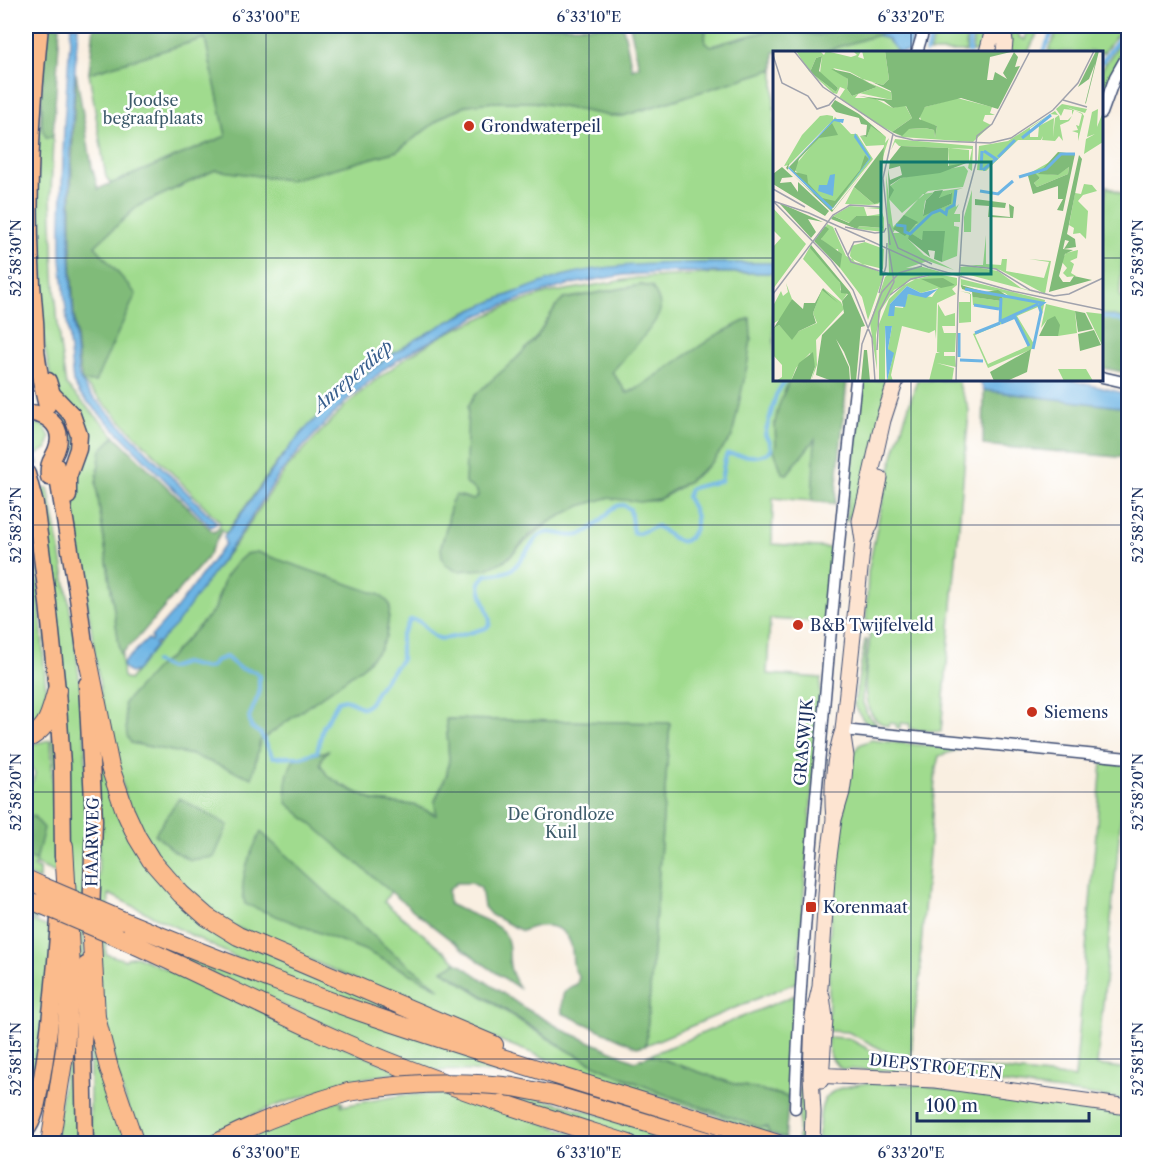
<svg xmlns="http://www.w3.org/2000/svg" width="1154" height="1169" font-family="'Libre Caslon Text',serif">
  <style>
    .green { fill: #a0db8e; stroke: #5e8576; stroke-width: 1.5; fill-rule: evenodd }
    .forest { fill: #80bb79; stroke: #4e756c; stroke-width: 1.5 }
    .water { fill: #6cb4e4; stroke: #4472a1; stroke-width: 1.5 }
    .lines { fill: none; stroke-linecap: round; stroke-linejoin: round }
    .stream { stroke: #6cb4e4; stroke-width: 4 }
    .street-casing { stroke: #3c4c72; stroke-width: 13 }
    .secondary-casing { stroke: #3c4c72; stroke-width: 17 }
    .primary-casing { stroke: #3c4c72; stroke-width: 19 }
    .highway-casing { stroke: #3c4c72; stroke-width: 20 }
    .street { stroke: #fff; stroke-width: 10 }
    .secondary { stroke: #fde4d1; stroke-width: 15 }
    .primary { stroke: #fbbb8c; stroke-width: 16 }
    .highway { stroke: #fbbb8c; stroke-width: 18 }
    .highway-bridge-casing { stroke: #3c4c72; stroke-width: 20; stroke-linecap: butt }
    .highway-bridge { stroke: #fbbb8c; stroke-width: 18 }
    .ticks { fill: none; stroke: #1b2f5e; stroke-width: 1.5; stroke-opacity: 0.45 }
    .poi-dot { fill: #c8321e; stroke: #fff; stroke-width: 2 }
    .labels { text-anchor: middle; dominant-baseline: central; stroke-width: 5; stroke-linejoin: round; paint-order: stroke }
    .park-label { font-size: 16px; fill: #3c5a6a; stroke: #fff }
    .poi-label { font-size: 16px; fill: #1b2f5e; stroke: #fff; text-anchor: start }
    .street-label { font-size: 16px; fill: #1b2f5e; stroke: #fff }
    .water-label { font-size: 18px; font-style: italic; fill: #375e8d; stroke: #fff }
    .inset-river { fill: none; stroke: #6cb4e4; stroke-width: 3 }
    .inset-road { fill: none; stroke: #a0a2ad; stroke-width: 1.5 }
    .view { fill: #0f766e; fill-opacity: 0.15; stroke: #0f766e; stroke-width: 3 }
    .inset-edge { fill: none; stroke: #1b2f5e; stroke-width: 3 }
    .neatline { fill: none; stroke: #1b2f5e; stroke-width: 2 }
    .ticks-label { font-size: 15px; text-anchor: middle; fill: #1b2f5e }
  </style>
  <rect width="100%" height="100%" fill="#fff"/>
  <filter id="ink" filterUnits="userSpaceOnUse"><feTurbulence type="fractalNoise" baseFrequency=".0167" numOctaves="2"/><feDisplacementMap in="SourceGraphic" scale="12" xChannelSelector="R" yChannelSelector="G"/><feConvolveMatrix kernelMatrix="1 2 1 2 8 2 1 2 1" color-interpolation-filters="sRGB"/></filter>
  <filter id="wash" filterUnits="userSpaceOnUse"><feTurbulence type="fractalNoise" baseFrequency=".008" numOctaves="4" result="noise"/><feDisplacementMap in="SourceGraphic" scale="24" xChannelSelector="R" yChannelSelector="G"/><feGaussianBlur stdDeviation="1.35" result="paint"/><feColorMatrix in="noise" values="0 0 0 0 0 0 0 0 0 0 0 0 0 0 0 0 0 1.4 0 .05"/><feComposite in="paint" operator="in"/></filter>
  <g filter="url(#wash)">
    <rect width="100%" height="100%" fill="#f9efe1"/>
    <!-- green -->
    <path class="green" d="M706,26H847L819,35L779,28L711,46L705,41Z
      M939,26H967L966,52H929Z
      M974,26H985L983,52H972Z
      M1012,26H1020L1019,37L1025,40L1028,26H1041L1028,52H1008Z
      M1059,26H1124L1102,55V52H1048Z
      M1128,30V45L1102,91V69Z
      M877,35L887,39L898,52H822Z
      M205,38L226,136L111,184L106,177L89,73Z
      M774,69V263H689L593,270L562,276L500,298L462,314L389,356L361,377L322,412L278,461L227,532L225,533L219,528L220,522L82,381L96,382L95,246L138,206L215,170L289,180L355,163L397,151L444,116L467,105L494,102H534L612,116H623Z
      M41,98C46,113 37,123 47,138L53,136L51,195L54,274L59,339L66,385L115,436L101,450L96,484L120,652C124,659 121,669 123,677L129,680L237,542L286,469L345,406L372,383L407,357L443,335L508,306L548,293L637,278L723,273H774V380H789L775,423L776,445L775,450L787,474L816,438L812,501L773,498L772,544L832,548L825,622L770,619L767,674L821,678L797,982L646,1045L670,723L446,719L449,759L447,774L435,801L437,815L414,805L374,801L342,785L327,775L320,764L326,751L294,759L287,803L391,891L384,902L457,962L443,971C495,1003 545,1041 600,1067C651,1091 705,1108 759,1127L768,1128L769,1133L747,1128L713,1114L570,1068L447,1020L227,923L176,883L129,810L103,708L70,487L79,457L52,383L45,350L41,315L43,276L40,221L36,203ZM641,285L652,287L655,321L612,372L627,393L751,337C747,372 734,403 721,437C718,444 716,456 711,462C705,471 670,495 659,499C641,506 623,495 605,498C566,504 533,533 506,560L441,547L448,521L451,502L462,496L473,500L478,496L477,491L465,483L467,458L517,358L536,338L556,306L564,299ZM257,552L390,608L386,636L364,666L260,741L252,777L192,755L131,743L156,668L170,657L215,609L218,596L236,563L246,555Z
      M1107,186L1125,196L1120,297L1128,298V319L1102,314V216Z
      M26,308L38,387L26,388Z
      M864,380H892L860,505L845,522Z
      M917,380H959C958,391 967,399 969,411L941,732L910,729V724L900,723V728H897L896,724L889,723L888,726C853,717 868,662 870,636L868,635L869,621H866L868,572L879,517L894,453Z
      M31,422L44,426L50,437L47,448L35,456L38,464L26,463V433L32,431Z
      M48,488C68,587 85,688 87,789C89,874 83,959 80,1044C78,1077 79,1110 79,1143H55L72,1018L36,490Z
      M26,514L32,539L39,590L46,693L42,713L35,723L26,730Z
      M865,640H867L862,700L867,714L880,728L864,721L854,705Z
      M51,740L56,873L35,864L34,867L39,869V880L26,874V856L35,817L26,814V789L33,781L35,773L30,767L26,769V745Z
      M871,740L960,749L939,756L936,768L920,959C923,976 918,990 916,1007C913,1024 912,1042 911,1060L906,1062L848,1032L828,1031L829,986L828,954L834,883L851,756L859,745Z
      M98,752L107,770L183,902L488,1046L267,973L109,894L106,954L126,960L127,958L136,956L402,1072L340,1082V1085L334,1087L283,1103L247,1117L198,1143H139L99,1016Z
      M1102,763L1126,765L1097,1065L1128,1069V1100L937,1075L939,1063L1075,1078Z
      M26,908L37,913V920L31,918L30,920L53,929L43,1038L26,1121Z
      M121,924L538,1079C501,1072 465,1069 427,1071L123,933Z
      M795,995L789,1097L731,1083L650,1055Z
      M90,1010L130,1143H90Z
      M827,1037L848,1038L899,1066L910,1070L909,1072L842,1069C829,1061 829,1051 827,1037Z
      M867,1083L922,1085L1128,1116V1143L818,1144C821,1098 818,1090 867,1083Z
      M804,1087L806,1143L798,1144L800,1088Z
      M447,1093L487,1109L489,1105L605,1144H225L339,1100L343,1103L341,1104L342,1106L403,1095Z
      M527,1095L702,1143H641L603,1133L511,1098L512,1096L526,1099Z"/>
    <!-- forest -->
    <path class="forest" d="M47,26H60L53,136L47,138C37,127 45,112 41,98Z
      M94,26H623L632,69L639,66L630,26H706L705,41L711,46L779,28L819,35L847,26H907L822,52H774V69L623,116H612L534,102H494L467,105L444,116L397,151L355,163L289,180L215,170L138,206L95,246L136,294L95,382L82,381C77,358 76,335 74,312C68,232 72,153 76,73L92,167L98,189L226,136L205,38L89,73Z
      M641,285L652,287C656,294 661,302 660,310C658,324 622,360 612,372L627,393L635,390L715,336L750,318L751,337L748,361L732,437L712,462L687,482L659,499L640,502L607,498L580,506L551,521L530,535L506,560L487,569L456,571L446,565L442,558L441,547L448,521L451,502L456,495L473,500L478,496L477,491L465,483L468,406L475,395L517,358L536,338L556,306L564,299Z
      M1102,314L1128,319V373L1102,368Z
      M789,380H847L835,504L812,501L815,439L787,474L782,473L774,450L776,445L775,423L778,408Z
      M984,390L1128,408V458L983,445Z
      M115,436L212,531L214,532L219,528L222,530L206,559L137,639L123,652L122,656L120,652L96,484L101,450Z
      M257,552L380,595L389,603L390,608L386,636L380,649L364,666L260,741L252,778L192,755L131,743L127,736L124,703L156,668L170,657L215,609L225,577L236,563L246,554Z
      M446,719L670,723L646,1045L637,1047L562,1013C562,996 560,991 577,984L579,977C570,963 574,965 572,950C568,923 542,922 522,931L491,915L484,907L481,888L472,883H456L448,891L449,904C465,913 493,920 504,933C511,942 508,956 510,966C511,973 516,981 519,988C436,935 362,867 287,803C284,787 286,773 294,759L328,751L323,756L320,764L327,775L341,785L374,801L414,805L436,815L435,801L447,774L449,759Z
      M179,798L228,825L214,857L190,860L174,851L155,834Z
      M26,814L34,817L44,828L36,861L26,856Z
      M261,832L388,949L440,989L364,950L245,904C237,882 251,851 261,832Z
      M457,962L523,1007L565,1031L635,1061L650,1055L731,1083L789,1097L785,1139L769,1133L767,1127H759L661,1093L600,1067L569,1051L443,970Z"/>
    <!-- water -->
    <path class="water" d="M71,26H78C71,122 66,217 73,313C75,335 76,356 79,377L88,392L217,523L211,527L80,394L73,382L61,259V222L64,125Z
      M907,26H916L908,52H898L887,39L877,35Z
      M689,263H774V273L676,272L624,275L571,284L523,298L479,315L412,351L387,367L347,400L302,448L281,472L237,539L176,625L158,643L156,642L154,644L156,646L136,671L130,673L123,667L124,662L148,639L151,641L152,638L151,637L176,609L225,544L224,536C251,504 272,466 301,434C361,368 435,321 519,291C533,286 548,280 562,276C604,265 647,264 689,263Z
      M979,380H1070L1128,394V408L984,390Z"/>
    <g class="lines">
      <!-- stream -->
      <path class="stream" d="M1024,31L1025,26
        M926,52L935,26
        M969,52L970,26
        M1043,52L1055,26
        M1102,62L1128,26
        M1102,316L1128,322
        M155,662L169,668L184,663L205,668L212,666L215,661L226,657L239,668L256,672L259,676V694L249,717L251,727L261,734L273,757H302L317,752L323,727L338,701L345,699L361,707L364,708L370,703L380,686L401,660V636L410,620C425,618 426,634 438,638C447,641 475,631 486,628L490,624C490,609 479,597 480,582L486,575C515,573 514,569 530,547C533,544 535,539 539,536C551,527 566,539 580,535C595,529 604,516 616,506L623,505L630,509L633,532L637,534L657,526C663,530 670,537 677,540C688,546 697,529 696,519C696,512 690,503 687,497L690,489C700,485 710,484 721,481C723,472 723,462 727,454C743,454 758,461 771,450L770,442L765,435L776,395L785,380"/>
    </g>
  </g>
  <g filter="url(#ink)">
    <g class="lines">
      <defs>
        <path id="street" d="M917,52L925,26
          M1102,113L1115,77L1128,54
          M1102,377L1128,383
          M843,730L1128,758
          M795,1108C799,983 810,857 822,732C832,615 843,497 856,380"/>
        <path id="secondary" d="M1002,26L1005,41L1004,52
          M987,52L994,26
          M863,541L871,523L880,478
          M834,819C831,787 833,760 843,730L863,541L860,521L866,496L883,420L896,380
          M811,1075L935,1080L1128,1107
          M821,1080L825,1018L822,996
          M812,1144L813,1112L811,1075L813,1017L820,987L828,864L834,819L842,792L844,778L846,756L843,736"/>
        <path id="primary" d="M40,26C30,126 25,220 35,321C36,333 35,345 37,357C39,374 43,390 47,406
          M48,381L52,394L72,415L79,435L78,449L68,477V496
          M26,413C44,412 63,424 58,445C55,459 47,460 49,477
          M56,466L78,598L86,658
          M27,474L35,504L48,603L57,690L62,765L63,857
          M87,684L94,820L91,919
          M26,1130C37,1117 38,1094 42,1077C52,1019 57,960 60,901
          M85,1144L83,1047L86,965"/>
        <path id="highway" d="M85,645L110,767L125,811L137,837L151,860L181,894L207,917L238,936L494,1045
          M26,739C49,730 50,712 57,690
          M26,879L39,885
          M121,920C199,952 278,983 358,1011C497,1059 638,1099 778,1144
          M91,921L96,1017L109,1068L135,1144
          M120,938C216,980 308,1031 405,1068C479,1097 554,1120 629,1144
          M513,1087L554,1095L717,1144
          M50,1144L65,1049L71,968L64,846
          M215,1144C259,1121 300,1106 348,1092"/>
      </defs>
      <!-- street casing -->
      <use href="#street" class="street-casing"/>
      <!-- secondary casing -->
      <use href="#secondary" class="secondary-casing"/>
      <!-- primary casing -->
      <use href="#primary" class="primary-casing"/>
      <!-- highway casing -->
      <use href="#highway" class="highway-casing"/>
      <!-- street -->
      <use href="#street" class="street"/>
      <!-- secondary -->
      <use href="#secondary" class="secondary"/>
      <!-- primary -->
      <use href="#primary" class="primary"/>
      <!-- highway -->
      <use href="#highway" class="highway"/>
      <defs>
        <path id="highway-bridge" d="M39,885L121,920
          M38,903L120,938
          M348,1092C404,1083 457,1080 513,1087"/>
      </defs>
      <!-- highway-bridge casing -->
      <use href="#highway-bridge" class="highway-bridge-casing"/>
      <!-- highway-bridge -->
      <use href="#highway-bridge" class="highway-bridge"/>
    </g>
  </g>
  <!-- ticks -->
  <path class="ticks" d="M266,26V1144M589,26V1144M911,26V52M26,258H774M1102,258H1128M911,380V1144M26,525H1128M26,792H1128M26,1059H1128"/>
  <!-- markers -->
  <g class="poi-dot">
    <circle cx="469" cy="126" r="6"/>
    <circle cx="798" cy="625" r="6"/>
    <circle cx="1032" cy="712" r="6"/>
    <rect x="805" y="901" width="12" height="12" rx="3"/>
  </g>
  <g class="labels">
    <!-- park labels -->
    <g class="park-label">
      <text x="153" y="100">Joodse<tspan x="153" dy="18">begraafplaats</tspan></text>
      <text x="561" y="814">De Grondloze<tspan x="561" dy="18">Kuil</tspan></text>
    </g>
    <!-- poi labels -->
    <g class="poi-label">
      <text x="481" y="126">Grondwaterpeil</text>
      <text x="810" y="625">B&amp;B Twijfelveld</text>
      <text x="1044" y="712">Siemens</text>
      <text x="823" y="907">Korenmaat</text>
    </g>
    <!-- street labels -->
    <g class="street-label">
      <text transform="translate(803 742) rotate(-85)">GRASWIJK</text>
      <text transform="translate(92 842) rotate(-89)">HAARWEG</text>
      <text transform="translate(936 1066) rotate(6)">DIEPSTROETEN</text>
    </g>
    <!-- water labels -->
    <g class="water-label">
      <text transform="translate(353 376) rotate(-41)">Anreperdiep</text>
    </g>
  </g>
  <!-- overview -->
  <g transform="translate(773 51)">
    <rect width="330" height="330" fill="#f9efe1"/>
    <path d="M23,0H47L51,4L53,0L78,6L84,4L80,0H88L85,6L91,8L89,0H112L116,28L110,34L83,26L118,41L119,49L86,42L82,47H101L120,57L132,54L139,67L119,81L128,85L135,78L152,77L161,79L162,87L164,75L149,71L146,64L152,56L184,47L219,56L217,62L222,64H212L210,70L218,74L200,91L129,86L104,73L66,47L72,38L67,36L64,43L60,42L36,20ZM49,5L47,22L65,37L63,41L37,21L43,7ZM60,17L77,21L104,36L79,45L74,38L75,28ZM289,53L314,58L312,62L293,56L306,61L309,62L311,65L305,90V82L299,80L305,79L303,74L306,75L309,63L301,59L299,64V59L291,58L288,65L283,58ZM325,58L324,76L330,61V91L311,103L313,88L322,83L314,86L319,61ZM282,60L285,64L277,63L269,69L257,77V86H265L266,75L281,67L280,86L282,67L286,64L287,69H295L299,65L296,70L287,74L290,90L286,85L282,90L269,89L270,85L268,89H245L213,120L204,119L206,95L235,90ZM54,64L60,65V69L62,66L78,83H84L100,108L59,158L20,117L58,71L16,114L11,115L29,84L47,65ZM98,74L113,86L112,92L116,87L109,109L108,150L105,153L96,154L72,153L81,136L101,153L106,141L105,139L111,94L93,95L87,85L94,86ZM122,88L200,95L199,120L195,117L199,98L126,95L122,91L118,99ZM175,97L196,99V111L176,116ZM282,108L275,117L265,122L284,124L296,116L295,123L264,136L261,132L267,127L257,122ZM191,115L195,120L190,136L155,140L129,162L116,148L117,135L128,127ZM113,124L120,176L150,143L190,137L184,139L182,152L183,156L186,153L181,163H187V171H181V175L186,176L184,205L169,211L171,180L151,184L149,189L138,183L135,188L151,204L181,219L155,210L133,217L150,216L172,222L153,223L121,239L108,259L103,284L104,319L97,272L112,226L116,223ZM162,140L168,149L178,142V153L150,164L152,150ZM128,169L144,173L133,182H120ZM311,133L319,134L324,140L310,144L305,150L315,160L313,188L307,182L300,183L301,177L296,174L302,142L308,143ZM199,139L198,181H191V166ZM77,155L91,156L94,165L107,163L106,158L93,157L107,156L111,167V181L84,178L85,175L110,177L108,165L93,166L83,165L77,172L60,165ZM0,157L33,193L0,238V196L8,187L0,179ZM54,173L60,176L73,205L111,223L95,269L89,246L67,217L65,198L61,199L48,188ZM213,184V213L228,214L229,208H234L233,220L271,227L276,211L256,208L278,210L272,243L227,219L197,214H210ZM92,191L111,198L110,218L82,211L77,205L78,195ZM38,194L67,232V239L74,243L69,250L30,208ZM305,199L304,207L297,210L301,213L298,222L303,225L294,226L290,222L294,217L288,210L293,202ZM184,215V234L179,238L183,243L164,252L163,288L162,279L156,282L129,275L118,324L120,330H114L120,305L115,298L119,275H112V330H106V273L116,248L135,230L164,223L184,227ZM134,235L148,242L165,237L159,246L135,243L130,257L121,256V263L117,253ZM196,215L225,220L248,237L269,243L189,222L188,228L272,249L269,263L265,256L244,265L261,293L259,298L215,317L200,283L270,252L227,270V258L200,254L199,241L201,246L228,250V246H237L232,242L190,234L188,237L187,216ZM242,267L255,295L215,313L202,284ZM13,232L19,248L10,266L0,273V255L8,240L10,245L15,241ZM50,237L68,251L71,258L43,289L44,314L38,330L42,316L37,302L23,317L18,330H3L9,326V314L0,304V278L6,274L19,288L26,280L44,272L40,262L49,238L62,249ZM187,240L198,243V271L186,272V251H197V242ZM165,253L172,265L182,262V275H169L171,282H183L182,301H171V305H182L183,316L164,312L181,317L179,330H156L163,302H167L164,301ZM273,253L302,260L304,282L285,285L283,267L274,269L268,277ZM313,261L330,263V296ZM285,318H313L320,330H291Z" fill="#a0db8e" fill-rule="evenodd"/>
    <path d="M112,0H242L217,6L214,29H220L222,21L234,28L230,22L241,1L245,6L242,16L247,15L225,58L188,47L152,56L146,68L164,75L162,87L161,79L152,77L136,78L129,85L119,81L139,67L133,55L120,57L111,50L86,45L119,49L118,40L99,31L110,34L116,28ZM323,0H326L313,52L312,53L322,13L316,28L305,36ZM49,5L46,20L65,37L63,41L37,21L43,7ZM58,18L77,22L104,36L79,45L74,38L75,28ZM62,49L86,63L113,86L98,75L94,86L87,85L93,84L94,74L88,73L86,67L63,61L58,55ZM59,72L65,84L46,87L26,108L22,121L34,124L35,132L49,147L62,150L87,119L92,104L87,99L96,108L60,157L48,149L60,159L100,109L59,161L13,117L16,112L15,119L42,144L16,116ZM128,95L175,97V115L196,111L167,122L128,127L117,134L121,139L116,148L115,118L117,129L129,124L127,115L116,118L117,109ZM111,96L107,151L101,153L81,136ZM285,101L302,103L290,160L284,159L290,148H285V135L260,143L255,125L249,124L262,122L267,127L261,132L264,136L295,123L296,116L285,124L265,123ZM306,104L309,108L294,183L302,188L303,196L291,198L296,190L292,189L290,198L300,199L292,203L286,225L290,231H297L301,225L319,229L276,241ZM9,116L20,126L9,127L7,132L18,131L25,141V131L56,160L52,165L0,133V123ZM170,139L166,147L179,142L178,153L150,165L153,149L162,140ZM202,148L233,152L232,157L219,156L218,164L237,166L236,153L241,156L240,167L215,166L216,155L202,154ZM7,153H9L50,171L35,168L43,181L38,187ZM131,164L145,171L132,185L120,178ZM60,165L76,172L83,165H108L110,177L86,175L84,178L58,168ZM52,175L56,178L48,188L69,203L67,217L41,190ZM150,180H172L169,211L161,208L162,200L155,199L157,206L135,188L136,184L139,183L149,189ZM38,194L77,241L92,275L88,276L83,330H78L77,316L71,301L63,288L76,316L77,330H59L43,324L49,284L71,262L69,250L75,243L68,242L67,232L37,197ZM170,227L182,234L168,237L148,228ZM188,234L212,241L225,239L238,247L229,246L228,250L200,246L199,241L189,238ZM50,237L65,252L49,239L40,262L43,272L26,280L19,289L6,274L0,278L19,248L30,258L31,252H42ZM302,260L312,262L320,278L305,281ZM282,265L287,274L285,285H266L274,269ZM321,279L328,294L307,300L305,283ZM258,298L254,321L234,330H221L217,321ZM91,299H94L97,330H88ZM40,301L42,316L37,330H18L26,312Z" fill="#80bb79"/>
    <path d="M61,68H71L70,72L61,70L16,116L60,157L96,108L81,86L82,82L98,107L58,159L15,117ZM62,123L60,145L45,140L46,134H54L57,124ZM134,235L148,242L165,238L153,247L135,243L132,256L122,255L121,265H115L117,253ZM112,275H119L115,298L121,302L114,330Z" fill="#6cb4e4"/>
    <path class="inset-river" d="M249,87L278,64M225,106L242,89M208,119L209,100M210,119L223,108L211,100M246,126L273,118L288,103H302M207,140L225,143L240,130M123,174L132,175V181L137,183L159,162L167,159L173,163L174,158L181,154L183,139M192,238L270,252L266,255L268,261L260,298M201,254L226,258M228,270L265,253M227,271L228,247M228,272L242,266L256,295M202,282L227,272M186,306V282M187,309L210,310"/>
    <path class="inset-road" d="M21,0L50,36L123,85L140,89L217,92L238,87L280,59L305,32L321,0M0,4L9,32L35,45L44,58L56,54L63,46M290,49L314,56M203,92L204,85L219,73L257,0M203,92V113M0,138L32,156M0,150L36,162L155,216L239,240L330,259M0,150L58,209L80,239L99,287L102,330M116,173L125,197L159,213M72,176L102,182L111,181L113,177M62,177L78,211L116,223M117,194L110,127L120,83M75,204L81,191L92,190M187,214L223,218L257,239L281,245L296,243L330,227M106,242L113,215L114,192M0,243L60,164L77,154L108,156M117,244L138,228L166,222M185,246L190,161L203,112M104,299L106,261L121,231L116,199M85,330L89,293L109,241L126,222L149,215M183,330L185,246"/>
    <path class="view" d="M108,111H218V223H108Z"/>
    <rect width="330" height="330" class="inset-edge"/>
  </g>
  <!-- margin -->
  <rect width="1154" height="1169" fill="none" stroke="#fff" stroke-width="66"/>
  <!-- scale -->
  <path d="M917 1112v9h172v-9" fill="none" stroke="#1b2f5e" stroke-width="3"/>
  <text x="926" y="1112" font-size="18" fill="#1b2f5e" stroke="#ffffff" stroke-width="4.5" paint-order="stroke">100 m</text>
  <rect x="33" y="33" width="1088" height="1103" class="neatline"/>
  <g class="ticks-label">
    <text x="266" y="22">6°33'00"E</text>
    <text x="589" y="22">6°33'10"E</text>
    <text x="911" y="22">6°33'20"E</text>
    <text transform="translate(16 258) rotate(-90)" y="5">52°58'30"N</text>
    <text transform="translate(1138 258) rotate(-90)" y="5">52°58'30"N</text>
    <text transform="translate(16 525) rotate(-90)" y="5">52°58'25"N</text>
    <text transform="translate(1138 525) rotate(-90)" y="5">52°58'25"N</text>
    <text transform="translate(16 792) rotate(-90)" y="5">52°58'20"N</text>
    <text transform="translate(1138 792) rotate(-90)" y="5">52°58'20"N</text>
    <text transform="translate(16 1059) rotate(-90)" y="5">52°58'15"N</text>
    <text transform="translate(1138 1059) rotate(-90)" y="5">52°58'15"N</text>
    <text x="266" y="1158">6°33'00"E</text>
    <text x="589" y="1158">6°33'10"E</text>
    <text x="911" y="1158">6°33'20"E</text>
  </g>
</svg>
